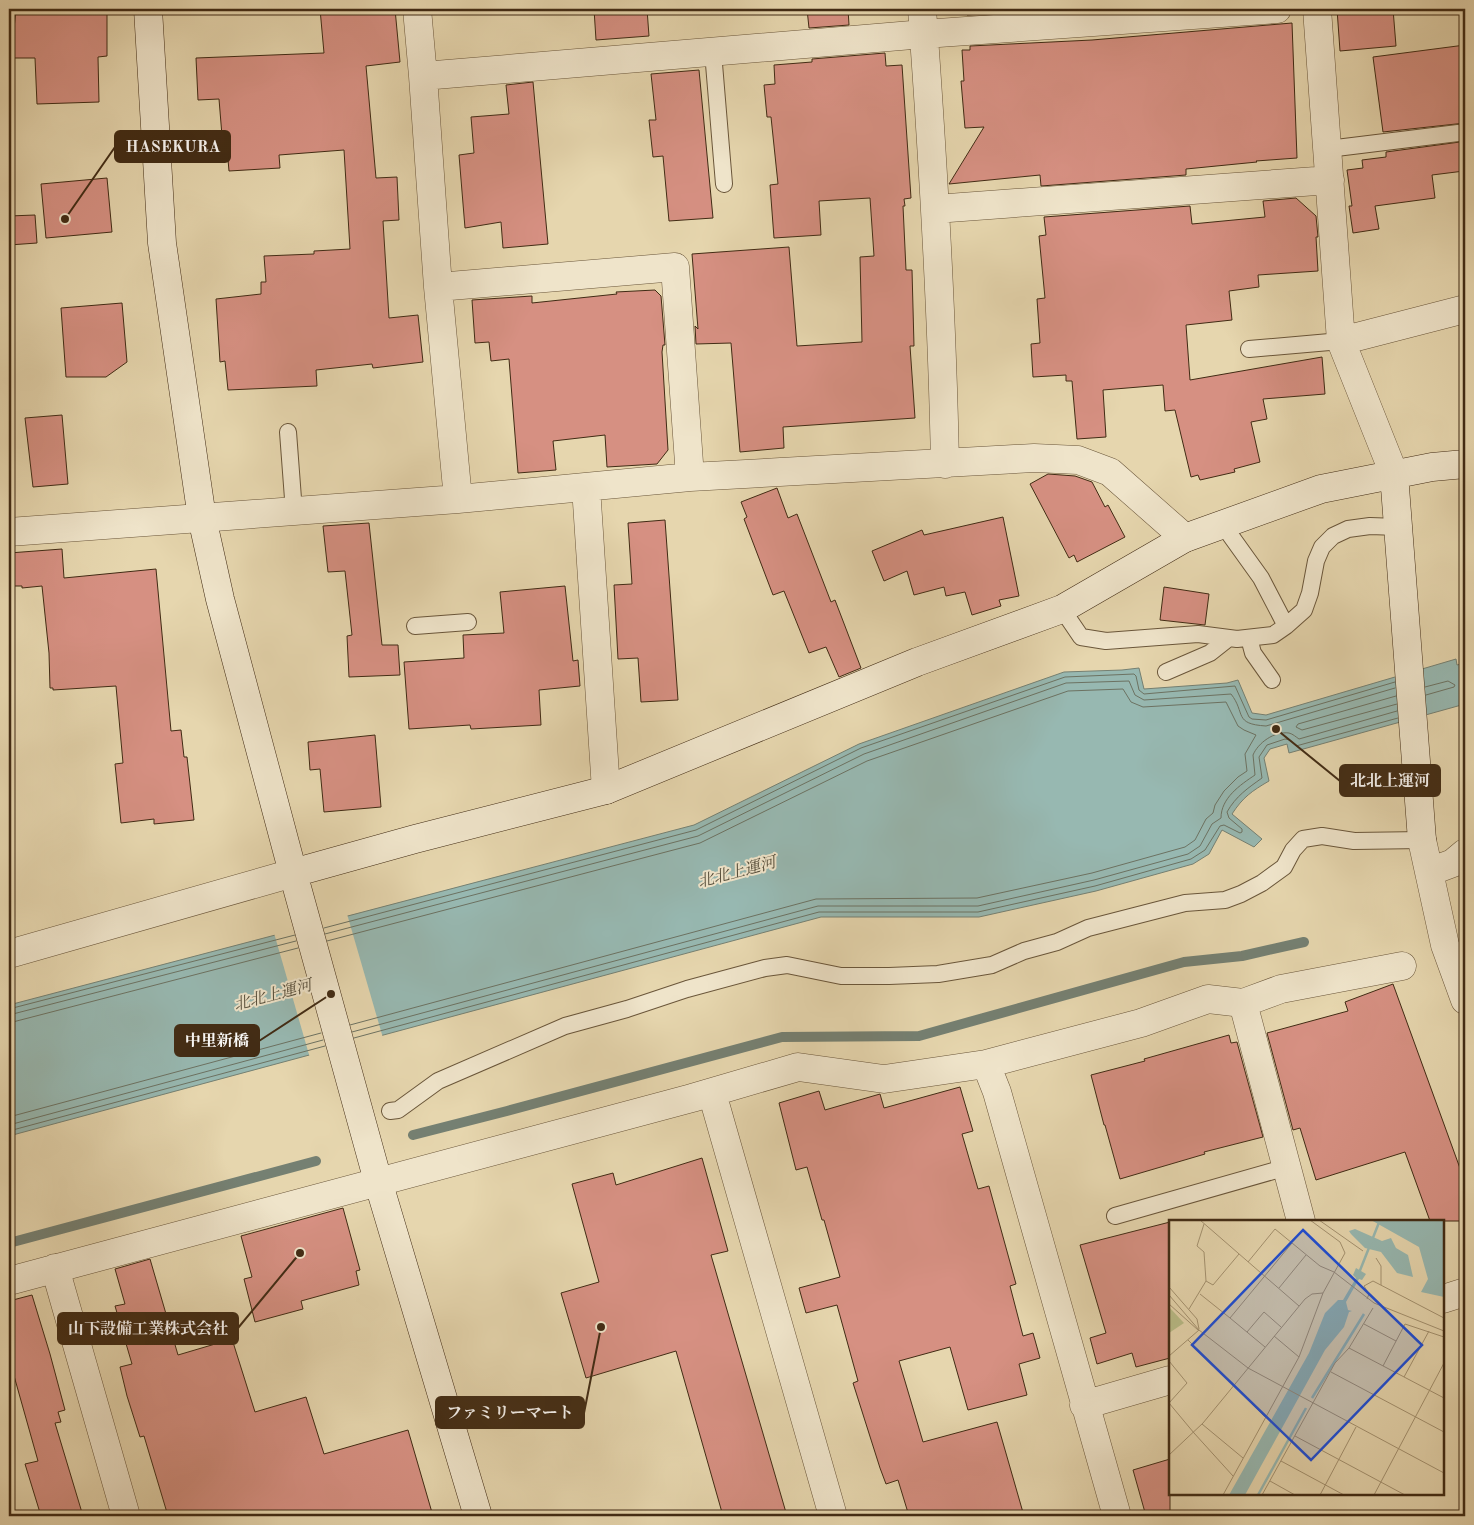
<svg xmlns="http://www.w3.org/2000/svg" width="1474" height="1525" font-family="'Old Standard TT','Noto Serif JP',serif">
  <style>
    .water { fill: #97b8b1; stroke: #758072 }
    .pier { fill: #e6d6ae }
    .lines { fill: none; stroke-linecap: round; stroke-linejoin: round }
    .shore { stroke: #6c7262; stroke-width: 1 }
    .stream { stroke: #758072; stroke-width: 10 }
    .building { fill: #d69082; stroke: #412b14 }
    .lane-casing { stroke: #6a563a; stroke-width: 18 }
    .street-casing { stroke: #6a563a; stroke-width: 29 }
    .secondary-casing { stroke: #412b14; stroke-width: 29 }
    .lane { stroke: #efe4ca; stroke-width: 16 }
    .street { stroke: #efe4ca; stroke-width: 28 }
    .secondary { stroke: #efe4ca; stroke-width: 28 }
    .labels { text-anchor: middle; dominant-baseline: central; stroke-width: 4; stroke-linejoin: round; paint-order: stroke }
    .water-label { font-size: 16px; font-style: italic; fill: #564e3b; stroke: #efe4ca }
    .inset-river { fill: none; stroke: #97b8b1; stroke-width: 2.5 }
    .inset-road { fill: none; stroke: #a49270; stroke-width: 1 }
    .view { fill: #1d4ed8; fill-opacity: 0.15; stroke: #1d4ed8; stroke-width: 2.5 }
    .inset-edge { fill: none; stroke: #412b14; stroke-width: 2.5 }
    .leader { fill: none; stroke: #412b14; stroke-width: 2 }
    .callout-dot { fill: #412b14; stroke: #efe4ca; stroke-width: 2 }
    .callout { fill: #412b14; stroke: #412b14; stroke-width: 2 }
    .callout-label { font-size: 16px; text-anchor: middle; font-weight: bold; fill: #fff }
  </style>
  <rect width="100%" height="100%" fill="#e6d6ae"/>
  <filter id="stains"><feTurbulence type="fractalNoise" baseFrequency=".004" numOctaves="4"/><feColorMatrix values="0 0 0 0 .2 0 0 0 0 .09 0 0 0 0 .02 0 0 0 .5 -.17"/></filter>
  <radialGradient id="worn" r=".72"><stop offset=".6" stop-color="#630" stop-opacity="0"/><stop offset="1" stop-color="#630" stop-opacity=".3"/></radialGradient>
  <!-- water -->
  <path class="water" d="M1456,659L1457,665L1465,663V704L1289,753L1287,744L1270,749L1264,758L1269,781C1252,791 1243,797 1232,814L1262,839L1254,847L1222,830L1209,854L1193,864L1096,891L979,917H821L9,1136V1005L694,825L859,744L1064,672L1122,670L1139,668L1144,689L1227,683L1238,680L1252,713L1266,715Z"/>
  <!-- pier -->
  <path class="pier" d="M347,914L383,1038L310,1058L274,933Z"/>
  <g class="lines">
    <!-- shore -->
    <path class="shore" d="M1425,687L1448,681L1455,685L1454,687L1426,695
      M1396,696L1298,724L1296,727L1302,730L1397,704
      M324,928L696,830L861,748L1065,677L1134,674L1136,676L1139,690L1144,694L1235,686L1249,717L1252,719L1266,720L1395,682
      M325,934L698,836L864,754L1066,683L1129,681L1135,695L1144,700L1231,694C1246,713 1233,724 1266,726L1395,688
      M327,941L700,843L867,761L1068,691L1123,689L1131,702L1143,707L1226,702L1238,726L1244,730L1256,735L1245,754L1247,771L1238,777L1224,791L1215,805L1213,813L1206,819L1195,840L1185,847L1092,873L977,898L816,899L350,1025
      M9,1009L295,935
      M9,1015L296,941
      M9,1023L298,948
      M352,1032L818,906H978L1094,880L1188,854L1200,846L1212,824L1221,818C1221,798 1240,785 1255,775L1253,755C1258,743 1274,731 1289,733C1293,734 1296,737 1299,739L1397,711
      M354,1038L819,912H978L1095,886L1191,859L1205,850L1220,826L1224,825L1240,833L1242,832V829L1229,818L1227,812C1236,796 1248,788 1262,778L1259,757L1267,745L1285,739L1290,740L1296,746L1398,718
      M9,1117L321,1033
      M9,1125L323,1040
      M9,1131L325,1046"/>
    <!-- stream -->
    <path class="stream" d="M413,1135L507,1111L782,1037L919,1036L1184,962L1242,956L1304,942
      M9,1243L316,1161"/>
  </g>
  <!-- building -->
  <path class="building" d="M16,9H107V56L98,57L99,102L37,104L35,58H11Z
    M320,9H395L400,62L366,66L376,178L397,177L399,220L383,221L389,318L418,315L423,362L373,368L372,364L316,370L317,386L228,390L225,361L220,362L216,299L261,294V282H266L264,256L314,254V251L350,249L344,150L279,155L280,168L229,171L227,148H223L219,99L198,100L196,58L324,53Z
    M594,9H647L649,36L596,40Z
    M807,9H848L849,25L809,28Z
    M966,9H1004L1005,13L967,15Z
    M1337,9H1393L1396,46L1340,51Z
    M1292,23L1297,158L1256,161L1257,162L1186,169V175L1041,186L1040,175L949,184L984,127L965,128L961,81H964L962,50H970V46L1092,40Z
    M1465,45V123L1383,132L1373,57Z
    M885,53L886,66L902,65L911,198L904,199L905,206H903L906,270H912L914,346H910L915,418L783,427L784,448L740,452L731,343L696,344L695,326L698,329L692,254L789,247L797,346L862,342L860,257L874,256L870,198L819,201L821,235L774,238L770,185L778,184L771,117H767L764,85L775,84L774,65L812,62V59Z
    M699,70L713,218L669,221L663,156L653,157L649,120H656L651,74Z
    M533,82L548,244L503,248L501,222L465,228L459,155L474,153L471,117L509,114L506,85Z
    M1460,142L1464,171L1432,175L1435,198L1375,206L1379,229L1353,233L1349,206H1352L1347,170L1363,168L1362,160L1386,157V152Z
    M107,178L112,232L46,238L41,184Z
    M1296,198L1316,216L1318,237H1316L1318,271L1258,275L1259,287L1229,291L1232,320L1186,325L1190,380L1322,357L1325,394L1263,399L1267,419L1251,422L1260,462L1234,469L1235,472L1200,480L1198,475L1191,477L1175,410L1165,411L1163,385L1103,390L1106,437L1077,439L1072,381H1066V375L1033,377L1031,344L1040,343L1037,299L1045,298L1039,236L1046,235L1044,217L1190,206L1192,224L1265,217L1263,201Z
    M35,215L37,243L9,245V216Z
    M655,290L661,296L665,345H663L662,352L668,450L657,464L607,467L605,435L553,441L556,470L518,473L509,359L491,361L489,342L475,343L472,300L532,296V303L617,294L616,292Z
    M122,303L127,362L106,377H66L61,308Z
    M62,415L68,484L33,487L25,418Z
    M1048,474L1075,476L1092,482L1105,507L1108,505L1125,537L1077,562L1074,555L1069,558L1030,484Z
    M777,488L788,518L797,514L831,602L835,600L861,668L839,677L826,647L809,653L784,591L773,595L744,519L747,517L741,502Z
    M1003,517L1019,596L999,600L1001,606L972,615L965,592L946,596L944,587L914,595L907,571L884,581L872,551L922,530L924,535Z
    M665,520L678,700L641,702L638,658L618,659L614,585L632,584L628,523Z
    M369,523L382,645H398L400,675L349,677L347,636L352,635L345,571L328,572L323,526Z
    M62,549L64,578L156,569L171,731L181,730L184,757H187L194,820L154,824V819L121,823L115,764L123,763L116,686L53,690V688H50L49,653L42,586L22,588V586H11L9,553Z
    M565,586L573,661L578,660L580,686L539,690L541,725L471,729L470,725L409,729L404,662L464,658L463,635L504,633L500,592Z
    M1164,587L1209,594L1205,625L1160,620Z
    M375,735L381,807L324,812L320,769L310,770L308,742Z
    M1393,984L1465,1182V1221H1430L1405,1152L1316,1180L1300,1128L1293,1130L1267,1033L1348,1011L1345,1002Z
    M1229,1035L1231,1043L1237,1042L1263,1137L1204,1152L1205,1154L1120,1179L1105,1125H1104L1091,1075L1145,1061L1144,1059Z
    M960,1087L973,1131L962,1134L978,1189L989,1186L1016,1284L1010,1286L1023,1336L1033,1333L1040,1358L1019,1364L1027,1395L968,1410L950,1347L899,1361L923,1442L997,1422L1024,1516H909L898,1480L886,1484L880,1468L853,1383L858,1381L837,1305L806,1313L799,1288L840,1277L824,1220H822L807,1167L796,1170L779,1103L819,1091L825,1110L880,1094L884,1108Z
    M702,1158L728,1251L711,1255L787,1516H723L676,1351L586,1378L561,1293L599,1282L572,1184L613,1173L616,1185Z
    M343,1208L360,1270L356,1271L359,1285L301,1301L303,1309L255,1322L244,1279L252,1277L241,1236Z
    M1170,1222V1358L1136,1367L1132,1353L1097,1364L1090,1338L1106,1333L1080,1245Z
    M150,1259L178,1355L232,1339L255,1412L306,1397L324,1454L408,1430L433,1516H168L144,1436L140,1437L127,1396L120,1367L132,1364L115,1306L125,1304L115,1269Z
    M32,1295L50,1354L65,1410L58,1412L61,1422L55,1423L83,1516H41L25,1464L38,1461L9,1358V1301Z
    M1170,1459V1516H1146L1133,1470Z"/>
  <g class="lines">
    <defs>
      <path id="lane" d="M713,52L724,184
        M1328,149L1458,133
        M1249,349L1341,341
        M288,432L294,512
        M1223,525L1261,578L1286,626
        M1062,609L1081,637L1106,641L1198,634L1237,639L1273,635L1286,626L1304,610L1310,593L1316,561L1322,547L1333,536L1348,529L1370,526L1398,527
        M415,626L468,622
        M1249,638L1253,653L1272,680
        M1166,672L1210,653L1229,638
        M390,1111L398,1110L438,1081L565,1026L627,1009L687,989L765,968L787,965L841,976H889L938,974L992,965L1024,951L1057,942L1088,928L1185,903L1225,900L1241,894L1262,883L1284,867L1293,850L1303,839L1322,836L1354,841L1422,840
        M1115,1216L1287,1167"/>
      <path id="street" d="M417,9L423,76
        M922,9C933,160 942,312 945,464
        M1317,9L1341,341L1394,474
        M935,209L1330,180
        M438,287L675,267L690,477
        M1341,341L1465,309
        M586,487L606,790
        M458,499L438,287L423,76L924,34L1277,9
        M9,532L458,499L690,477L1034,458L1078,460L1110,472L1185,538
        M1422,840L1445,945L1465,1000
        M1429,872L1453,863L1465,853
        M9,954L293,873
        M1243,1003L1301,1221
        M986,1064L997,1092L1117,1516
        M712,1093L833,1516
        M55,1268L126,1516
        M9,1281L692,1098L798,1067L884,1079L986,1064L1141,1023L1208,999L1243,1003L1281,989L1402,966
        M1443,1299L1465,1292
        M1084,1405L1170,1380"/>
      <path id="secondary" d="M148,9L162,243L202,518L220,599L293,873L378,1181L478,1516
        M1394,474L1422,840
        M293,873L415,839L606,790L917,662L1062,609L1185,538L1321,489L1432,467L1465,464"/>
    </defs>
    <!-- lane casing -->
    <use href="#lane" class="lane-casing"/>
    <!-- street casing -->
    <use href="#street" class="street-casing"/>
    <!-- secondary casing -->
    <use href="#secondary" class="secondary-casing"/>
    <!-- lane -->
    <use href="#lane" class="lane"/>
    <!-- street -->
    <use href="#street" class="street"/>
    <!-- secondary -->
    <use href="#secondary" class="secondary"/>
  </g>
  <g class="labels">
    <!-- water labels -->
    <g class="water-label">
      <text transform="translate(737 873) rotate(-15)">北北上運河</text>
      <text transform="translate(273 996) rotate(-15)">北北上運河</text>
    </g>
  </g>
  <!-- overview -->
  <g transform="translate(1169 1220)">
    <rect width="275" height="275" fill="#e6d6ae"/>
    <path d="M0,87L15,103L0,113Z" fill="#b9bd88"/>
    <path d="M202,0H275V77L252,72L259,59L250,27ZM186,9L213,21L222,18L227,28L239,35L244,57L228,53L212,32L196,28L182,14L180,11ZM187,48L197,54L193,60L190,59L177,82L179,90L183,91L180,92L175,107L156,130L76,275H60L140,133L156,93L169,80H174L187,58L184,55Z" fill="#97b8b1"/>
    <path class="inset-river" d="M188,58L211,0M143,178L195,94M89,275L137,188"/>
    <path class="inset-road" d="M31,0L130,86M150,0L194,31M207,38L212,46V65M79,42L106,9L151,46L165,52L205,83L275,111M37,61L44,65L70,34M0,67L28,99L30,109M110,68L137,35M31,74L61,98M0,75L30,110L79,148L275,253M198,79L200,74L195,66L204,61L275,98M0,84L29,110M20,89L37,61L35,32L28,26L35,4M195,104L227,121M78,112L95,92L112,107M105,116L130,137M19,120L97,198M96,127L61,98L123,23M180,128L275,178M0,136L30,110M0,141L18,163L0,183M214,146L236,104L275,117M162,152L275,212M235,157L260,111M0,183L25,213M33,204L74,238M25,213L64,256M126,216L236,275M0,235L34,203L136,79L143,74L154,73M112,241L175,275M101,261L126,275M54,275L130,137L154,73L176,33L171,22L141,0M93,275L166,143L180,128L204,88M151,275L187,207M205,275L275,143"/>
    <path class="view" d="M134,10L253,125L142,240L23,125Z"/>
    <rect width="275" height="275" class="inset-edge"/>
  </g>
  <!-- callouts -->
  <path class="leader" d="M65 219L115 147M1276 729L1340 781M331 994L259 1041M300 1253L238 1328M601 1327L584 1413"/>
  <g class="callout-dot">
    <circle cx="65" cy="219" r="5"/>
    <circle cx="1276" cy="729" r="5"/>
    <circle cx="331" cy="994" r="5"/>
    <circle cx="300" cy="1253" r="5"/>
    <circle cx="601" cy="1327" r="5"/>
  </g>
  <g class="callout">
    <rect x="115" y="131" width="115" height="31" rx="5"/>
    <rect x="1340" y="765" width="100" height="31" rx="5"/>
    <rect x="175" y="1025" width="84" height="31" rx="5"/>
    <rect x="58" y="1313" width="180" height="31" rx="5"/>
    <rect x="436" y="1397" width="148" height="31" rx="5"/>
  </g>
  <g class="callout-label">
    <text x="173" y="152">HASEKURA</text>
    <text x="1390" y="786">北北上運河</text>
    <text x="217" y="1046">中里新橋</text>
    <text x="148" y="1334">山下設備工業株式会社</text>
    <text x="510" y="1418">ファミリーマート</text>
  </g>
  <!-- margin -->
  <rect width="1474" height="1525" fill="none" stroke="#e6d6ae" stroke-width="30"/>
  <rect x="10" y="10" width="1454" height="1505" fill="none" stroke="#412b14" stroke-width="2.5"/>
  <rect x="15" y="15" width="1444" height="1495" fill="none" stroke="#412b14"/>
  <rect width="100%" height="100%" filter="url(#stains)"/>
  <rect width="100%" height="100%" fill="url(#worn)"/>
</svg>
